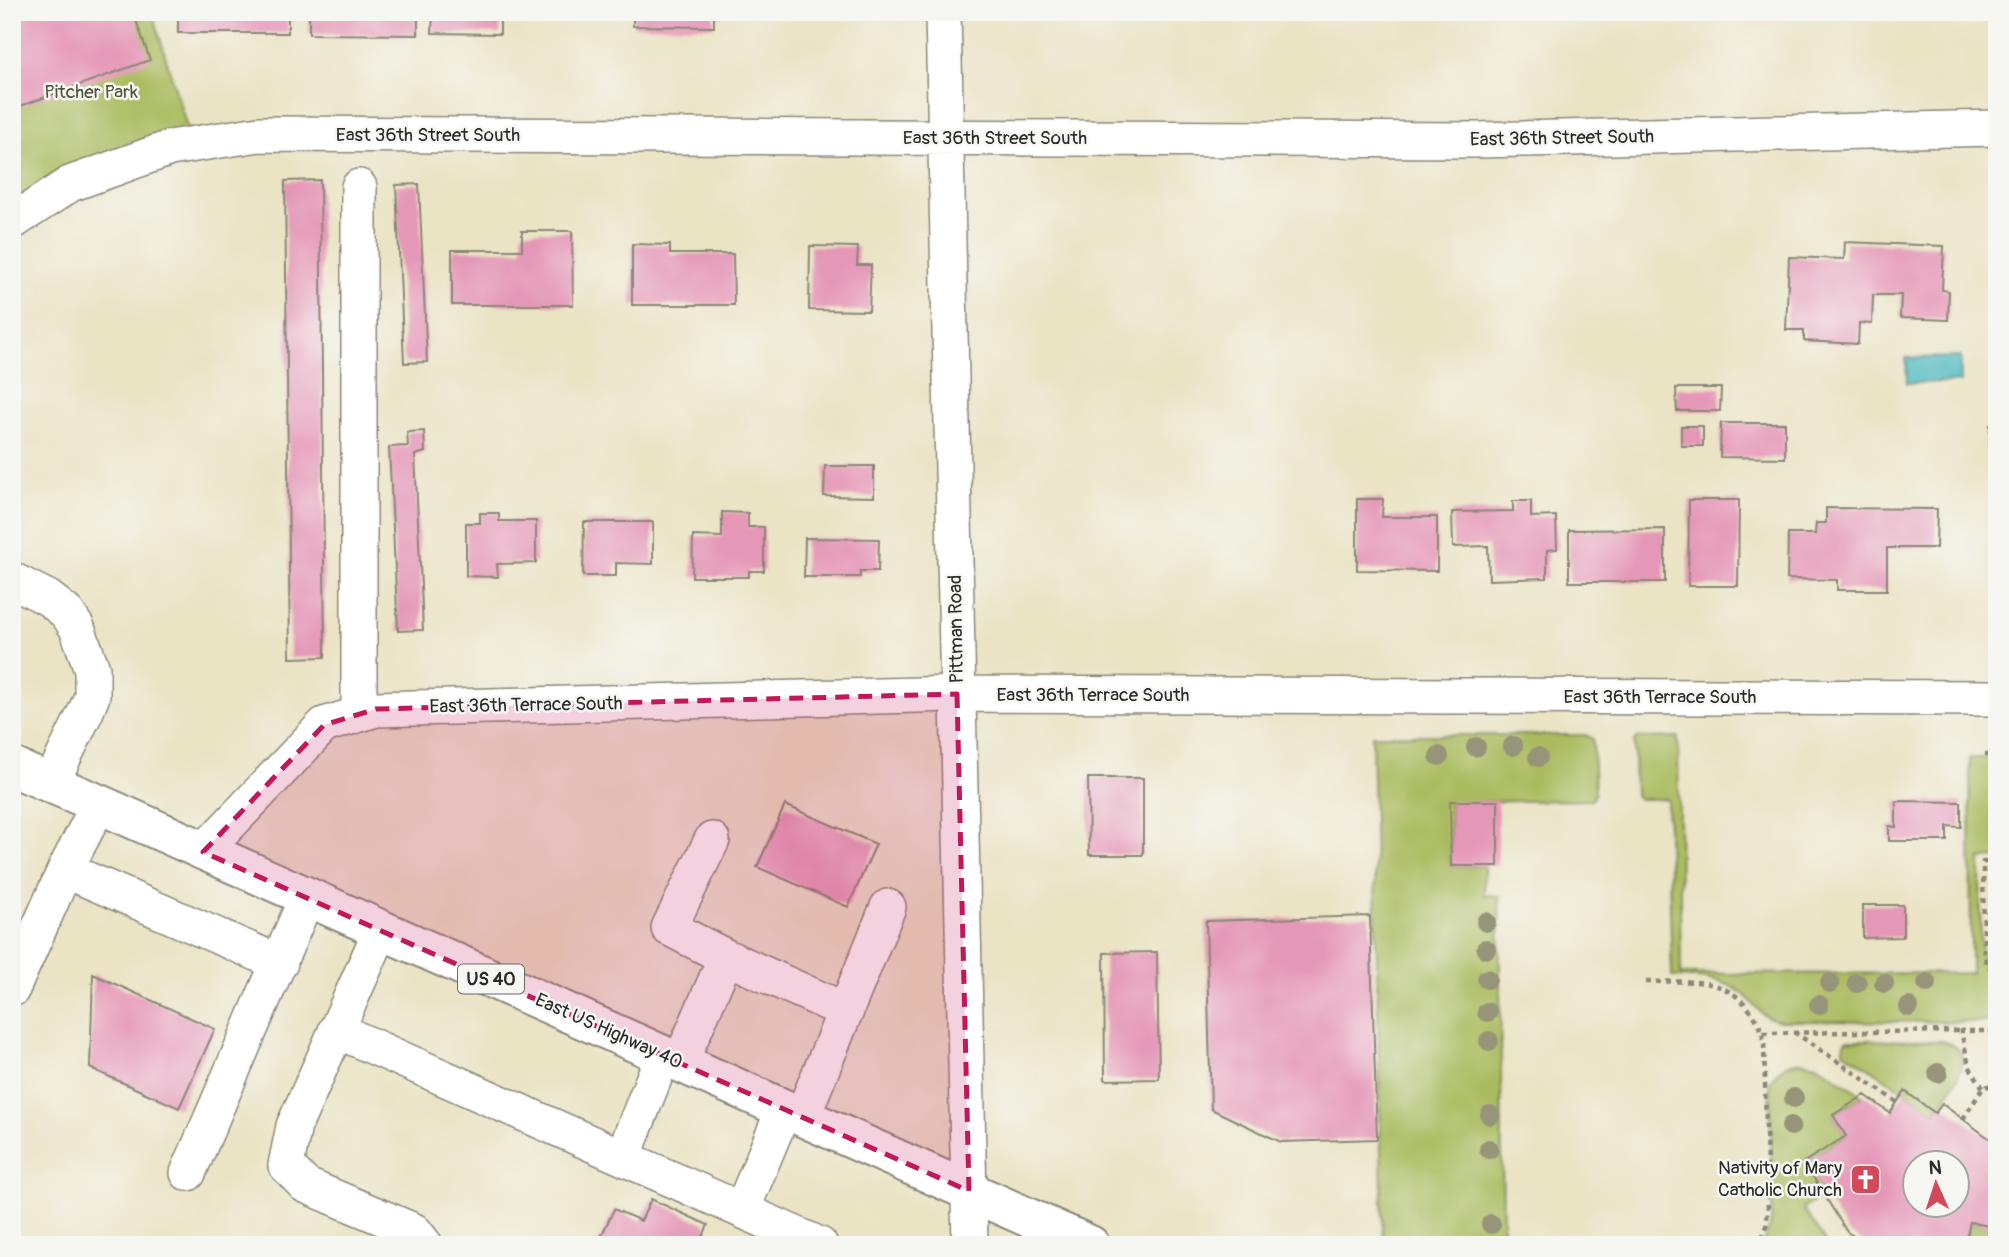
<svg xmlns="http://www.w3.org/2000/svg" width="2009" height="1257" font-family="Pangolin,sans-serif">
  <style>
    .green { fill: #abbc60; stroke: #6b7446; stroke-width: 2 }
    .water { fill: #45b5bb; stroke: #387073; stroke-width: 2 }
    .building { fill: #e597b7; fill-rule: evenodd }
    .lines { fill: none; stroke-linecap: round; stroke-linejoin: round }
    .minor-casing { stroke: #8a8778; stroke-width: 38 }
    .major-casing { stroke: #8a8778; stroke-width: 42 }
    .path { stroke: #8a8778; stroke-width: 4.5; stroke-dasharray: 5 5; stroke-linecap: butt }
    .minor { stroke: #fff; stroke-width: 35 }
    .major { stroke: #fff; stroke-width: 38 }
    .tree { fill: #969579 }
    .marked { fill: #c2185b; fill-opacity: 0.2; stroke: #c2185b; stroke-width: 5; stroke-dasharray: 14 9; stroke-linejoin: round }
    .labels { text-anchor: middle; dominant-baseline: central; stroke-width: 5; stroke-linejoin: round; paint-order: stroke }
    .shield { fill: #f6f6f2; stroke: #686867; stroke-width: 2 }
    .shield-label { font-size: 18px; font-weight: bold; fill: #2b2b2b }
    .park-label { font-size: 19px; fill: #51563b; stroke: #f6f6f2 }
    .street-label { font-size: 19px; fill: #2b2b2b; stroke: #f6f6f2 }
    .poi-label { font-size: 19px; fill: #2b2b2b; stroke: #f6f6f2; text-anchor: end }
  </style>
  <rect width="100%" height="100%" fill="#f6f6f2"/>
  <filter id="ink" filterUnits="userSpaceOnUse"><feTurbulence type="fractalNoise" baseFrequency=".0143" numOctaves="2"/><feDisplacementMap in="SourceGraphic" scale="14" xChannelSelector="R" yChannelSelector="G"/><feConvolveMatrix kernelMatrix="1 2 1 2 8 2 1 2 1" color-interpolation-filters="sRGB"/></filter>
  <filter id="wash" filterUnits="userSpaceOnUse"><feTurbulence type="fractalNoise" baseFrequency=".00686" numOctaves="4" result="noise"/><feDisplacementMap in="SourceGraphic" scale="28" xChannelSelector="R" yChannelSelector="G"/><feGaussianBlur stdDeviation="1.57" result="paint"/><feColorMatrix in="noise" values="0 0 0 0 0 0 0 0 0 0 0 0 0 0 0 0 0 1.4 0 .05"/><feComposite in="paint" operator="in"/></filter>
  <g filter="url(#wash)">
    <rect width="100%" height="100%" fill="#eae3c4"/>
    <!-- green -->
    <path class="green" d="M12,12H152L192,144L12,226Z
      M1372,735H1585L1593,739L1595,793L1591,800L1450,802L1451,866H1484V895L1499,896L1503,1231L1507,1245H1383Z
      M1678,737L1681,974L1971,973L1970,758H1997V858L1980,859L1981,955L1984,966L1997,983V1022L1781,1021C1758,1018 1758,1005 1742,993C1721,977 1697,978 1672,977L1667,799H1639L1635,795L1634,742L1638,738Z
      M1847,1040L1942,1041C1985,1051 1948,1094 1935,1113L1905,1091L1843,1051V1047Z
      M1800,1061L1817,1064L1863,1096L1833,1115L1846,1136L1804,1162L1825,1195L1803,1208L1827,1245H1762L1771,1224L1772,1210L1770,1082C1777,1069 1786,1064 1800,1061Z
      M1970,1222L1997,1228V1245H1965Z"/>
    <!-- water -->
    <path class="water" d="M1961,357V382L1907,383L1906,358Z"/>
    <g id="blocks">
      <!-- building -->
      <path class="building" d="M12,12H133L150,60L12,109Z
        M178,12H288V33H178Z
        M309,12H418V35L309,34Z
        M433,12H500V34L432,33Z
        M633,12H714V27L633,26Z
        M320,180L325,657L290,658L285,181Z
        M419,184L427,362L404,363L396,185Z
        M522,231H572L573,305H452V250H522Z
        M1845,242L1944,246L1942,290L1949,291L1948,320L1900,318L1901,295H1873L1872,324L1859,323L1858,344L1804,341V330H1786L1789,257L1844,259Z
        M632,244L670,245V254H733L734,305H632Z
        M810,246L858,247L857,265H871L869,311L809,310Z
        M1676,388H1721L1720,411H1677Z
        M1721,423H1785V458L1720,457Z
        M1990,425H1997V464H1989Z
        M1681,426H1703V446H1681Z
        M424,431L425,452L415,455L423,630L398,631L389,447L408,446L407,432Z
        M825,466H874V497L824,496Z
        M1357,499H1383L1382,517H1437V571L1357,570Z
        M1689,500H1739L1738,586H1688Z
        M1513,501H1531V517L1556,516L1557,549L1547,550V578L1489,580L1488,546L1453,547L1452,512L1513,511Z
        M1826,508L1937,509L1936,548H1887V590H1837V580L1787,579L1788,534H1815L1816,523H1826Z
        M722,512L748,513V527H764V571H749V577H692L693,536L722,537Z
        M480,513H499V521H536V563L497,564L498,577L466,576V523H480Z
        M584,522H653V564L616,563V576H583Z
        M1665,529V582H1569V530Z
        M805,538L879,539L878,571H860V577H804Z
        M1088,778H1143V855H1089Z
        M1450,801H1498V866H1451Z
        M1896,801L1961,802V827L1947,826V841H1889V826L1896,827Z
        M785,805L876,844L848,907L757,867Z
        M1863,905H1903V937L1863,938Z
        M1370,916L1377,1139L1281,1142L1211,1109L1206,921Z
        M1157,952L1159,1079L1105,1080L1104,953Z
        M93,974L215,1029L179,1108L90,1068Z
        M1905,1091L1935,1113L1942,1104L1997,1144V1228L1970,1222L1965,1245H1868L1847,1232L1804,1162L1846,1136L1833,1115L1865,1095L1890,1113ZM1914,1162H1956V1204H1914Z
        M651,1199L708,1225L699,1245H597L614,1209L641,1221Z"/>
    </g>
  </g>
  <g filter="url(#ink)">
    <use href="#blocks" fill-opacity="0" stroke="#8a8778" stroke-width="2"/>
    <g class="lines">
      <defs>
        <path id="minor" d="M943,12L970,1245
          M12,222L70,184L170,148L259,134L1478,140L1997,128
          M12,580L48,598L67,613L77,628L92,669V696L86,711L51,783
          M359,714V187
          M99,804L65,870L280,963
          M712,840L669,928L726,957
          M203,852L324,725L376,709L957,694L1997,698
          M381,930L294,1126L286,1165L305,1185L414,1231L425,1245
          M12,989L65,870
          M336,1030L820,1245
          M680,1063L726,957L846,1011
          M802,1117L888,907
          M623,1157L663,1055
          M188,1173L307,897
          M742,1210L784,1109"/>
        <path id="major" d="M12,767L99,804L1090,1245"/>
      </defs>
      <!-- minor casing -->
      <use href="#minor" class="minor-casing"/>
      <!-- major casing -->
      <use href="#major" class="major-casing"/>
      <!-- path -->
      <path class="path" d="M1985,755H1997
        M1997,862H1983L1984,950L1986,963L1997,977
        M1646,982C1683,982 1723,975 1748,1008C1757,1018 1762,1029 1764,1042L1768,1210L1766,1228L1759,1245
        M1794,1032L1897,1102
        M1763,1033L1961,1031
        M1983,1088L1969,1066L1961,1031H1997
        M1963,1119L1983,1088L1997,1083"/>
      <!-- minor -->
      <use href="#minor" class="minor"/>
      <!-- major -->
      <use href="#major" class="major"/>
    </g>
    <!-- trees -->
    <g class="tree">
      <circle cx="1513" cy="746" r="10"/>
      <circle cx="1476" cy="747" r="10"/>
      <circle cx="1439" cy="756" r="10"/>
      <circle cx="1538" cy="757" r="10"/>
      <circle cx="1486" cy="922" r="10"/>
      <circle cx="1486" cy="949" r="10"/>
      <circle cx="1487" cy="979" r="10"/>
      <circle cx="1830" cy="983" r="10"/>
      <circle cx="1857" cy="983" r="10"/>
      <circle cx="1884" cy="983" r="10"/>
      <circle cx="1927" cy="983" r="10"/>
      <circle cx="1819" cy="1005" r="10"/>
      <circle cx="1909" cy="1007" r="10"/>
      <circle cx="1487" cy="1012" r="10"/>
      <circle cx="1489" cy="1041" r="10"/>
      <circle cx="1938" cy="1073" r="10"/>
      <circle cx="1794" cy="1098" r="10"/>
      <circle cx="1490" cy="1115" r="10"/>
      <circle cx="1791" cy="1126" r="10"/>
      <circle cx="1489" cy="1149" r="10"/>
      <circle cx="1491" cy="1224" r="10"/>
    </g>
  </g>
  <!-- marked area -->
  <path class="marked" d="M957,694L969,1191L203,852L324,725L376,709Z"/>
  <!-- icons -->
  <defs>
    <symbol id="church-square" viewBox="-11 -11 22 22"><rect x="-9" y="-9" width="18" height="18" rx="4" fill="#d1495b" stroke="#f6f6f2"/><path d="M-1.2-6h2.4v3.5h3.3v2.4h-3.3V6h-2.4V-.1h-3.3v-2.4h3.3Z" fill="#fff"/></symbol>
  </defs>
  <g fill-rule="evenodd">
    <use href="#church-square" x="1848" y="1162" width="35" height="35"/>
  </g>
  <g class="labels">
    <!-- shield labels -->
    <rect class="shield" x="458" y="964.5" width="66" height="29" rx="5"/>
    <g class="shield-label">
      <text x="491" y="979">US 40</text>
    </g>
    <!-- park labels -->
    <g class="park-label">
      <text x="91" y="92">Pitcher Park</text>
    </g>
    <!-- street labels -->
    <g class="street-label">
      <text x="428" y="135">East 36th Street South</text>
      <text x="995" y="138">East 36th Street South</text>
      <text transform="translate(1562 138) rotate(-1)">East 36th Street South</text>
      <text transform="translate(956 629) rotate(-91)">Pittman Road</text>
      <text x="1093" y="695">East 36th Terrace South</text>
      <text x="1660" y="697">East 36th Terrace South</text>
      <text transform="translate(526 705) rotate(-1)">East 36th Terrace South</text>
      <text transform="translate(609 1031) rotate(24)">East US Highway 40</text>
    </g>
    <!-- poi labels -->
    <g class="poi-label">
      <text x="1842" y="1168">Nativity of Mary<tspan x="1842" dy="22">Catholic Church</tspan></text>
    </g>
  </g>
  <!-- margin -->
  <rect width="2009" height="1257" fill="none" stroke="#f6f6f2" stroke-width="42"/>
  <!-- north arrow -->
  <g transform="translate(1936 1184) rotate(357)"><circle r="33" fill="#f6f6f2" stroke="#a5a5a2" stroke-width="2"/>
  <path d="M0-5L12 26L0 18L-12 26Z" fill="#d1495b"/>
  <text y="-10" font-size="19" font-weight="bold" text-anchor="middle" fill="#2b2b2b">N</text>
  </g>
</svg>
